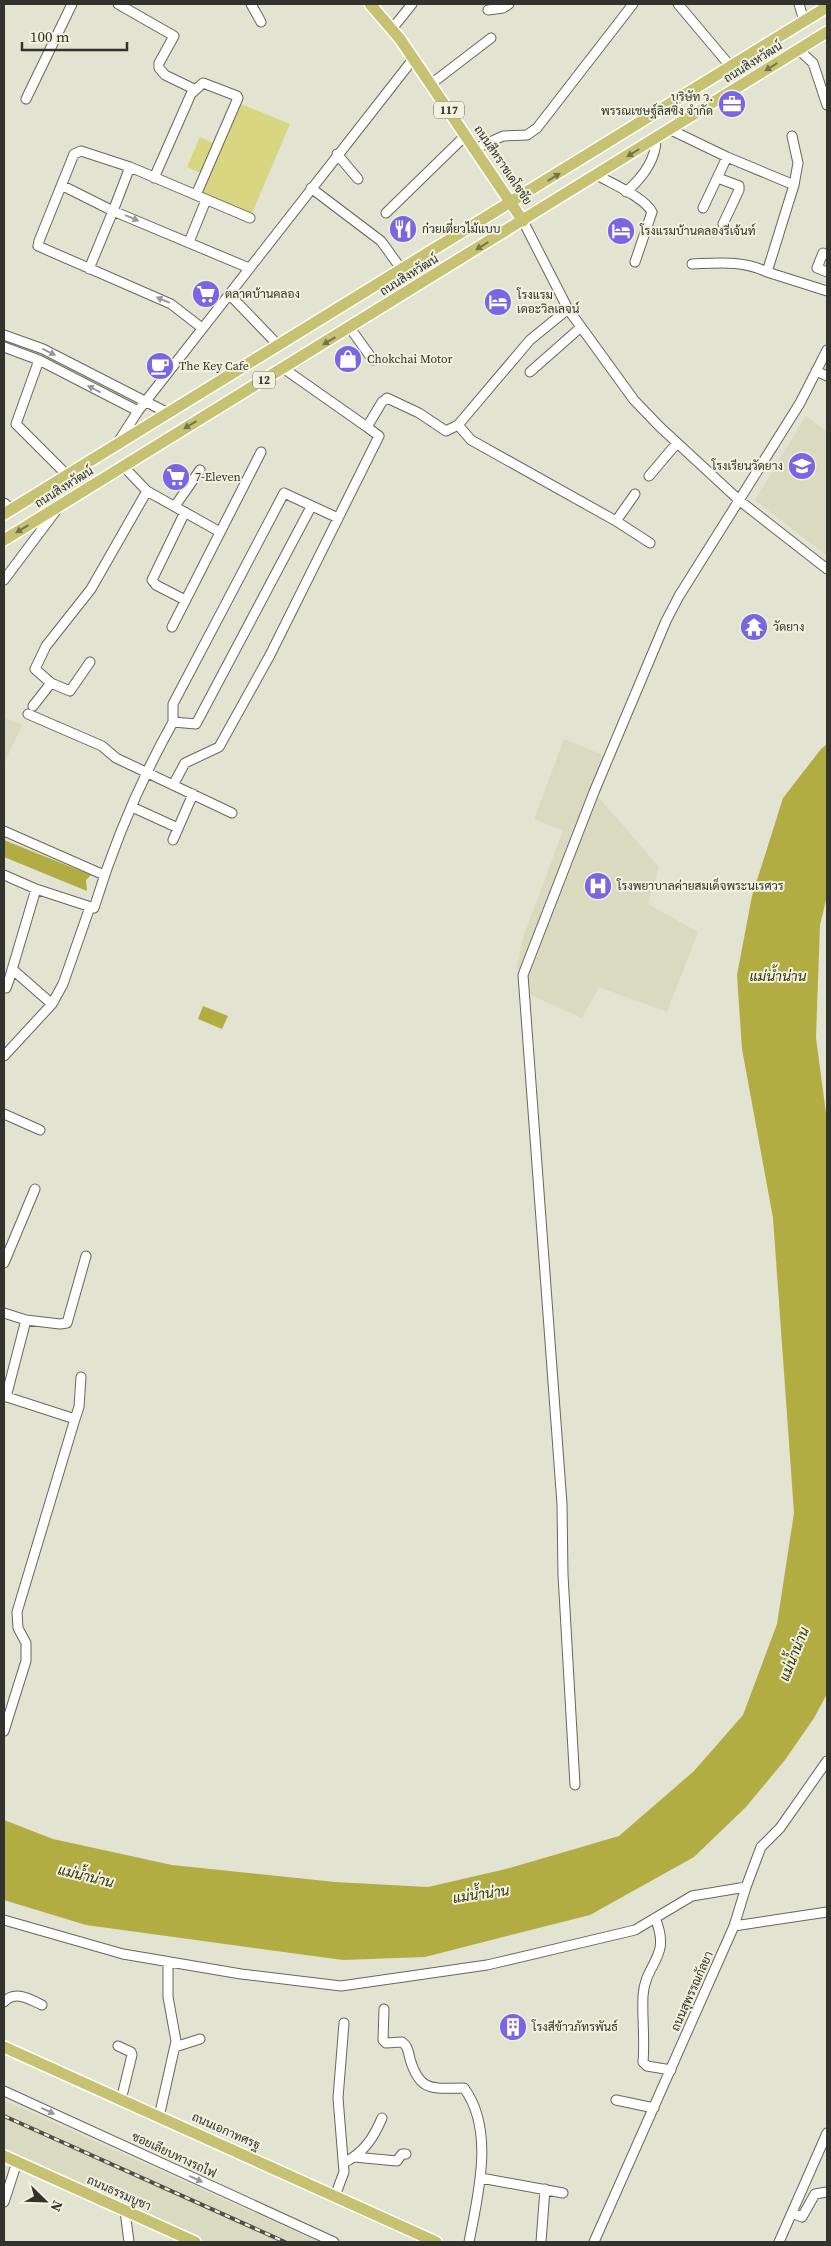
<svg xmlns="http://www.w3.org/2000/svg" width="831" height="2246" font-family="'Source Serif 4',Sarabun,serif">
  <style>
    .built { fill: #dadac1 }
    .green { fill: #d9d682 }
    .water { fill: #b2ad43 }
    .lines { fill: none; stroke-linecap: round; stroke-linejoin: round }
    .minor-casing { stroke: #686859; stroke-width: 11 }
    .major-casing { stroke: #fff; stroke-width: 14 }
    .minor { stroke: #fff; stroke-width: 9 }
    .major { stroke: #c6c271; stroke-width: 11 }
    .rail-casing { stroke: #4f4f47; stroke-width: 4 }
    .rail { stroke: #f1f1df; stroke-width: 2; stroke-dasharray: 5.5; stroke-linecap: butt }
    .oneway { fill: #75734c }
    .oneway2 { fill: #999996 }
    .labels { text-anchor: middle; dominant-baseline: central; stroke-width: 4; stroke-linejoin: round; paint-order: stroke }
    .shield { fill: #f1f1df; stroke: #6c6c62; stroke-width: 1 }
    .shield-label { font-size: 11px; font-weight: bold; fill: #33332d }
    .street-label { font-size: 12px; fill: #33332d; stroke: #f1f1df }
    .poi-label { font-size: 12px; fill: #33332d; stroke: #f1f1df; text-anchor: start }
    .water-label { font-size: 14px; font-style: italic; fill: #353305; stroke: #f1f1df }
  </style>
  <rect width="100%" height="100%" fill="#e3e3d2"/>
  <!-- built -->
  <path class="built" d="M806,416L827,432V556L755,500Z
    M4,717L22,725L4,764Z
    M564,739L603,755L594,792L659,867L648,904L698,932L667,1012L599,987L582,1018L531,995L517,966L523,938L563,831L534,819Z
    M4,2100L116,2151L319,2242H207L4,2151Z"/>
  <!-- green -->
  <path class="green" d="M236,102L290,124L250,218L196,195L205,175L187,167L200,137L218,145Z"/>
  <!-- water -->
  <path class="water" d="M827,744V896L820,925L816,1038L827,1121V1694L814,1718L785,1760L746,1807L694,1857L590,1915L425,1957L343,1960L86,1925L4,1900V1820L53,1839L172,1865L335,1882L428,1887L506,1869L619,1836L694,1771L743,1715L777,1624L794,1513L773,1218L742,1049L737,975L752,896L783,798L821,749Z
    M4,840L91,875L86,880L87,891L4,857Z
    M203,1006L228,1016L222,1029L198,1019Z"/>
  <g class="lines">
    <defs>
      <path id="minor" d="M118,4L174,36L159,63V68L165,75L194,89
        M251,4L261,22
        M678,4L731,67
        M799,4L804,21
        M488,10L503,8L509,4
        M392,29L412,4
        M799,50L813,63L827,105
        M431,84L491,38
        M26,99L72,4
        M671,130L727,157L794,185L767,272L827,291
        M792,136L798,163L794,185
        M475,149L503,136L527,135L537,128L633,4
        M337,154L358,179
        M597,175C612,184 644,197 652,212L635,262
        M154,178L191,94L203,83L237,96L238,98L196,195
        M718,178L739,186V190L723,224
        M63,186L113,211L130,167
        M311,188L381,241L402,270
        M626,192C642,178 656,160 656,139
        M703,208L727,157
        M386,213L466,135
        M523,221L568,309L634,400L660,427L740,501L827,569
        M189,242L206,200
        M823,253L817,268L827,272
        M692,264C718,263 743,260 767,272
        M89,269L113,211L249,268
        M229,294L279,346
        M202,328L171,304L38,246L39,241L74,154L81,151L130,167L250,218
        M350,328L373,360
        M4,335L43,349L168,413
        M4,347L39,360L138,411
        M39,360L16,424L67,475
        M283,368L367,427L382,402L387,398L419,413L446,431L458,425L530,340L568,309
        M816,371L827,376
        M530,372L581,327
        M458,425L471,440L616,521L650,543
        M117,444L138,411L414,58
        M123,466L147,491L220,532
        M649,476L677,443
        M4,503L12,509
        M175,506L200,470
        M185,512L152,580L156,585L185,600
        M616,521L635,494
        M4,580L58,508
        M172,627L261,452
        M51,683L70,691L90,662
        M33,706L51,683L35,669L46,646L91,589L147,491
        M28,714L102,746L116,758L232,813
        M173,722V704L284,493L338,518
        M173,785L185,763L219,747L270,655L379,436L367,427
        M132,807L178,828
        M4,831L104,875
        M173,840L193,794
        M4,875L36,889L94,908C114,843 140,781 173,722L196,724L311,507
        M12,969L52,1004
        M4,988H6L9,980L36,889
        M4,1056L52,1004L63,984L90,907
        M4,1114L40,1130
        M4,1263L35,1189
        M4,1313L26,1320L6,1397
        M26,1320L60,1324L67,1323L86,1256
        M4,1396L75,1419L17,1612L18,1628L26,1643V1661L4,1731
        M75,1419L79,1407L81,1377
        M575,1785L563,1575L562,1504L523,975L594,792L666,621L679,596L800,403L827,350
        M655,1918C672,1958 645,1962 643,1996C642,2018 645,2040 643,2062L647,2066L671,2070
        M4,1920L123,1954L241,1974L341,1986L487,1965L635,1930L692,1896L746,1887
        M734,1926L827,1912
        M4,2002C15,1990 30,1999 42,2005
        M384,2009L383,2040L386,2043L402,2042C408,2046 408,2051 410,2059C420,2093 433,2088 464,2088C495,2130 478,2195 469,2242
        M118,2046L131,2052L132,2055L121,2100
        M175,2047L200,2039
        M4,2091L334,2242
        M616,2100L654,2108
        M159,2117L176,2041L168,1997V1962
        M354,2157L397,2161L402,2154H406
        M344,2163C364,2152 373,2139 382,2118
        M481,2178L563,2193
        M335,2196L344,2172L338,2098L344,2023
        M4,2202L17,2162
        M125,2211L129,2242
        M792,2213L802,2217L815,2194L827,2192
        M541,2242L545,2189
        M594,2242L734,1926L746,1887L761,1847L780,1828L827,1761
        M779,2242L827,2133"/>
      <path id="major" d="M370,4L400,39L523,221
        M4,514L827,7
        M4,540L827,32
        M4,2047L436,2242
        M4,2156L195,2242"/>
    </defs>
    <!-- minor casing -->
    <use href="#minor" class="minor-casing"/>
    <!-- major casing -->
    <use href="#major" class="major-casing"/>
    <!-- minor -->
    <use href="#minor" class="minor"/>
    <!-- major -->
    <use href="#major" class="major"/>
    <defs>
      <path id="rail" d="M4,2116L285,2242"/>
    </defs>
    <!-- rail casing -->
    <use href="#rail" class="rail-casing"/>
    <!-- rail -->
    <use href="#rail" class="rail"/>
  </g>
  <!-- one-way arrows -->
  <defs><path id="oneway-solid" d="M-6-.8H1V-3.2L6.5 0L1 3.2V.8H-6Z" transform="scale(1.25)"/></defs>
  <g class="oneway">
    <use href="#oneway-solid" transform="translate(771 67) rotate(148)"/>
    <use href="#oneway-solid" transform="translate(633 153) rotate(148)"/>
    <use href="#oneway-solid" transform="translate(554 177) rotate(-32)"/>
    <use href="#oneway-solid" transform="translate(482 246) rotate(148)"/>
    <use href="#oneway-solid" transform="translate(329 341) rotate(149)"/>
    <use href="#oneway-solid" transform="translate(190 425) rotate(149)"/>
    <use href="#oneway-solid" transform="translate(22 529) rotate(149)"/>
  </g>
  <g class="oneway2">
    <use href="#oneway-solid" transform="translate(132 218) rotate(23)"/>
    <use href="#oneway-solid" transform="translate(163 300) rotate(-157)"/>
    <use href="#oneway-solid" transform="translate(49 352) rotate(26)"/>
    <use href="#oneway-solid" transform="translate(94 389) rotate(-153)"/>
    <use href="#oneway-solid" transform="translate(48 2111) rotate(25)"/>
    <use href="#oneway-solid" transform="translate(196 2179) rotate(25)"/>
  </g>
  <!-- icons -->
  <defs>
    <symbol id="office-disc" viewBox="-11 -11 22 22"><circle r="9.5" fill="#7966e2" stroke="#f1f1df"/><path d="M-6-3h4V-5.5h4V-3h4V5H-6ZM-1-4.5V-3h2v-1.5ZM-6 0V1H6V0Z" fill="#fff"/></symbol>
    <symbol id="restaurant-disc" viewBox="-11 -11 22 22"><circle r="9.5" fill="#7966e2" stroke="#f1f1df"/><path d="M-5-6h1v4h1v-4h1v4h1v-4h1v5L-1.5 .5V6h-2V.5L-5-1ZM5-6V6H3V1.5H1.5Q1.5-4 5-6Z" fill="#fff"/></symbol>
    <symbol id="hotel-disc" viewBox="-11 -11 22 22"><circle r="9.5" fill="#7966e2" stroke="#f1f1df"/><path d="M-6-4.5h1.5V1H6V5H4.5V3h-9V5H-6ZM-4 0a1.8 1.8 0 1 1 3.6 0ZM.5 0V-2.5h3Q6-2.5 6 0Z" fill="#fff"/></symbol>
    <symbol id="supermarket-disc" viewBox="-11 -11 22 22"><circle r="9.5" fill="#7966e2" stroke="#f1f1df"/><path d="M-6-5.5h2.5l.6 2H6L4.5 2H-2.5L-4.4-4H-6ZM-1.5 3.2a1.3 1.3 0 1 0 .1 0ZM3 3.2a1.3 1.3 0 1 0 .1 0Z" fill="#fff"/></symbol>
    <symbol id="shop-disc" viewBox="-11 -11 22 22"><circle r="9.5" fill="#7966e2" stroke="#f1f1df"/><path d="M-5-2.5h2.3a2.7 3.5 0 0 1 5.4 0H5L5.5 6h-11ZM-1.5-2.5h3a1.5 2.3 0 0 0-3 0Z" fill="#fff"/></symbol>
    <symbol id="cafe-disc" viewBox="-11 -11 22 22"><circle r="9.5" fill="#7966e2" stroke="#f1f1df"/><path d="M-5.5-4.5H6V0H3Q3 3.5 0 3.5H-2.5Q-5.5 3.5-5.5 0ZM3-3.2v2h1.7v-2ZM-6 4.5H4V6H-6Z" fill="#fff"/></symbol>
    <symbol id="school-disc" viewBox="-11 -11 22 22"><circle r="9.5" fill="#7966e2" stroke="#f1f1df"/><path d="M0-5L7-2L0 1L-7-2ZM-4 1L0 2.5L4 1V4Q0 6-4 4Z" fill="#fff"/></symbol>
    <symbol id="temple-disc" viewBox="-11 -11 22 22"><circle r="9.5" fill="#7966e2" stroke="#f1f1df"/><path d="M0-6L5-2H3V0L6.5 2.5H4V6H1.5V3h-3V6H-4V2.5H-6.5L-3 0V-2H-5Z" fill="#fff"/></symbol>
    <symbol id="hospital-disc" viewBox="-11 -11 22 22"><circle r="9.5" fill="#7966e2" stroke="#f1f1df"/><path d="M-5-5h3v3.5h4V-5h3V5h-3V1.5h-4V5h-3Z" fill="#fff"/></symbol>
    <symbol id="building-disc" viewBox="-11 -11 22 22"><circle r="9.5" fill="#7966e2" stroke="#f1f1df"/><path d="M-4-6H4V6H1V3H-1V6H-4ZM-2.5-4.3h1.7v1.8h-1.7ZM.8-4.3h1.7v1.8H.8ZM-2.5-1h1.7V.8h-1.7ZM.8-1h1.7V.8H.8Z" fill="#fff"/></symbol>
  </defs>
  <g fill-rule="evenodd">
    <use href="#office-disc" x="716" y="88" width="32" height="32"/>
    <use href="#restaurant-disc" x="387" y="213" width="32" height="32"/>
    <use href="#hotel-disc" x="605" y="215" width="32" height="32"/>
    <use href="#supermarket-disc" x="190" y="278" width="32" height="32"/>
    <use href="#hotel-disc" x="482" y="286" width="32" height="32"/>
    <use href="#shop-disc" x="332" y="343" width="32" height="32"/>
    <use href="#cafe-disc" x="144" y="350" width="32" height="32"/>
    <use href="#school-disc" x="786" y="450" width="32" height="32"/>
    <use href="#supermarket-disc" x="160" y="461" width="32" height="32"/>
    <use href="#temple-disc" x="738" y="611" width="32" height="32"/>
    <use href="#hospital-disc" x="582" y="870" width="32" height="32"/>
    <use href="#building-disc" x="497" y="2011" width="32" height="32"/>
  </g>
  <g class="labels">
    <!-- shield labels -->
    <g class="shield">
      <rect x="434" y="101.5" width="30" height="17" rx="4"/>
      <rect x="253" y="371.5" width="22" height="17" rx="4"/>
    </g>
    <g class="shield-label">
      <text x="449" y="110">117</text>
      <text x="264" y="380">12</text>
    </g>
    <!-- street labels -->
    <g class="street-label">
      <text transform="translate(753 62) rotate(-32)">ถนนสิงหวัฒน์</text>
      <text transform="translate(503 165) rotate(56)">ถนนสีหราชเดโชชัย</text>
      <text transform="translate(409 275) rotate(-32)">ถนนสิงหวัฒน์</text>
      <text transform="translate(64 487) rotate(-32)">ถนนสิงหวัฒน์</text>
      <text transform="translate(692 1991) rotate(-66)">ถนนสุพรรณกัลยา</text>
      <text transform="translate(226 2131) rotate(24)">ถนนเอกาทศรฐ</text>
      <text transform="translate(174 2155) rotate(25)">ซอยเลียบทางรถไฟ</text>
      <text transform="translate(119 2193) rotate(24)">ถนนธรรมบูชา</text>
    </g>
    <!-- poi labels -->
    <g class="poi-label">
      <text x="713" y="97" text-anchor="end">บริษัท ว.<tspan x="713" dy="14">พรรณเชษฐ์ลิสซิ่ง จำกัด</tspan></text>
      <text x="422" y="229">ก๋วยเตี๋ยวไม้แบบ</text>
      <text x="640" y="231">โรงแรมบ้านคลองรีเจ้นท์</text>
      <text x="225" y="294">ตลาดบ้านคลอง</text>
      <text x="517" y="295">โรงแรม<tspan x="517" dy="14">เดอะวิลเลจน์</tspan></text>
      <text x="367" y="359">Chokchai Motor</text>
      <text x="179" y="366">The Key Cafe</text>
      <text x="783" y="466" text-anchor="end">โรงเรียนวัดยาง</text>
      <text x="195" y="477">7-Eleven</text>
      <text x="773" y="627">วัดยาง</text>
      <text x="617" y="886">โรงพยาบาลค่ายสมเด็จพระนเรศวร</text>
      <text x="532" y="2027">โรงสีข้าวภัทรพันธ์</text>
    </g>
    <!-- water labels -->
    <g class="water-label">
      <text x="778" y="976">แม่น้ำน่าน</text>
      <text transform="translate(794 1654) rotate(-68)">แม่น้ำน่าน</text>
      <text transform="translate(86 1876) rotate(14)">แม่น้ำน่าน</text>
      <text transform="translate(481 1894) rotate(-8)">แม่น้ำน่าน</text>
    </g>
  </g>
  <!-- border -->
  <rect width="831" height="2246" fill="none" stroke="#33332d" stroke-width="10"/>
  <!-- north arrow -->
  <g transform="translate(45 2201) rotate(113)" stroke="#f1f1df" stroke-width="4" paint-order="stroke">
  <path d="M0-4L9 19L0 12L-9 19Z" fill="#33332d"/>
  <text y="-8" font-size="14" font-weight="bold" text-anchor="middle" fill="#33332d">N</text>
  </g>
  <!-- scale -->
  <path d="M22 42v8h105v-8" fill="none" stroke="#33332d" stroke-width="2.5"/>
  <text x="30" y="42" font-size="15" fill="#33332d" stroke="#f1f1df" stroke-width="4" paint-order="stroke">100 m</text>
</svg>
